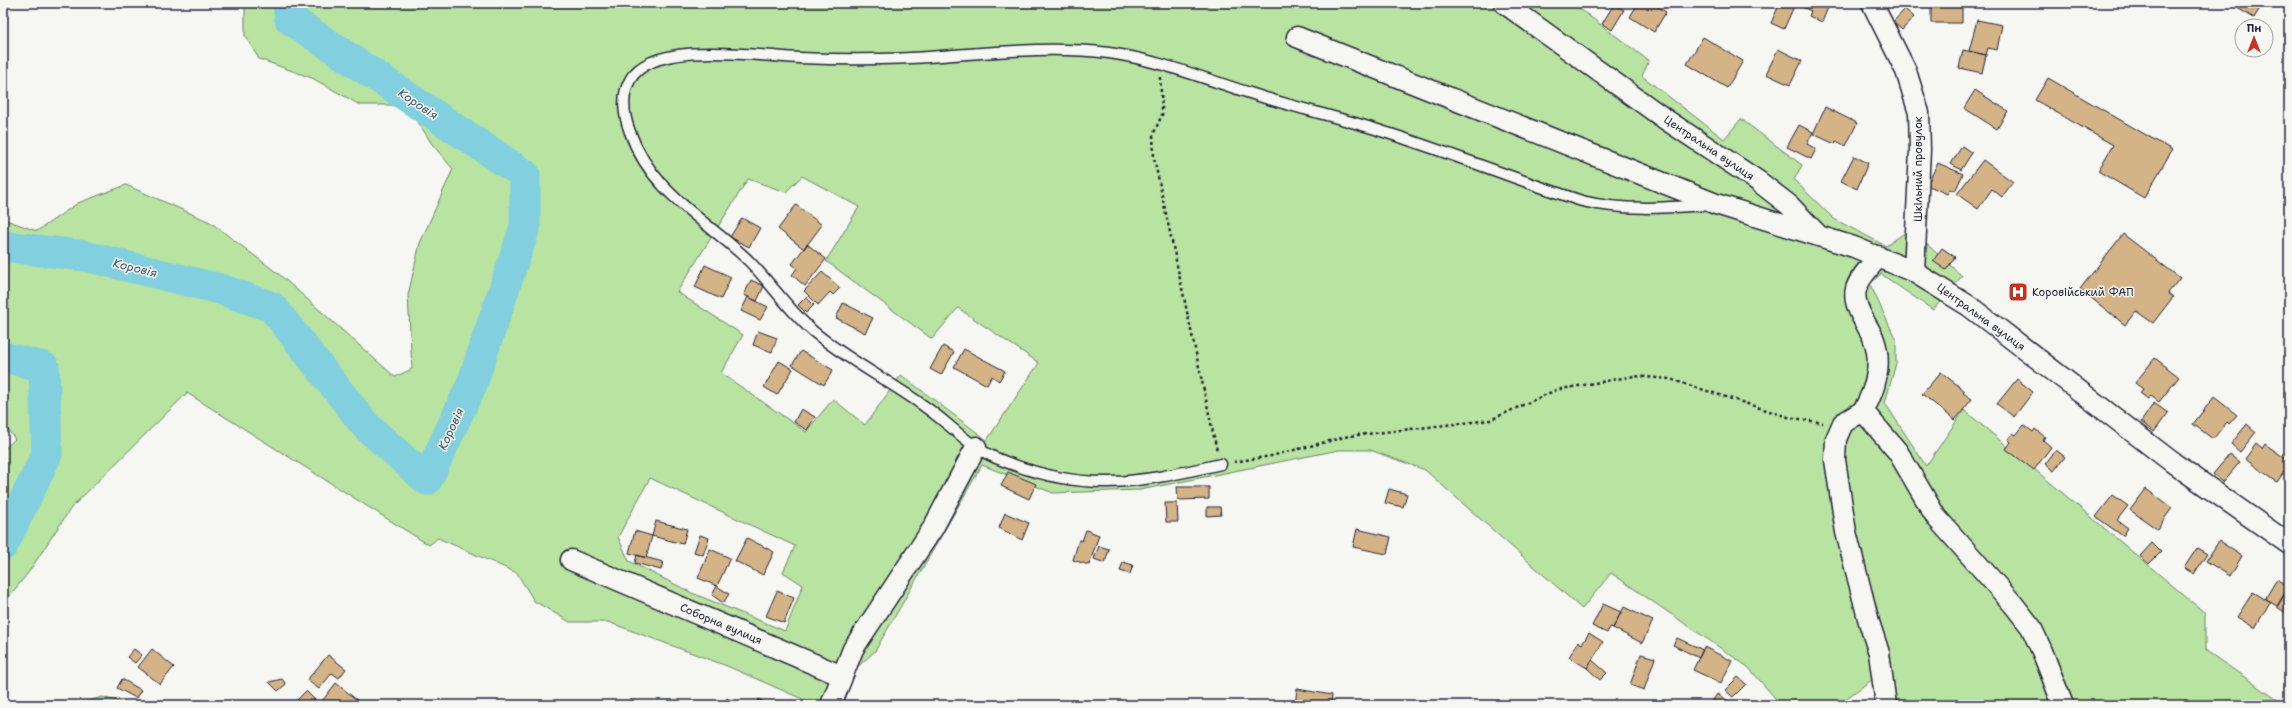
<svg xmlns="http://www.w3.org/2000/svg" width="2292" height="708" font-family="'Shantell Sans',sans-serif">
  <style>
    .green { fill: #b8e3a0; stroke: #6d826e; fill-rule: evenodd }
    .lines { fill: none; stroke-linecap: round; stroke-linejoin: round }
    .river { stroke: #81cfdf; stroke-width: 31 }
    .building { fill: #d4b487; stroke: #22223b }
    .lane-casing { stroke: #22223b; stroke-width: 13 }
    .street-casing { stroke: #22223b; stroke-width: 23 }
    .path { stroke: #22223b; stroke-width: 2.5; stroke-dasharray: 3 3; stroke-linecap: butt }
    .lane { stroke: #f6f6f2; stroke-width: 10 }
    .street { stroke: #f6f6f2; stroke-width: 20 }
    .labels { text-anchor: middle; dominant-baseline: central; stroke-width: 3; stroke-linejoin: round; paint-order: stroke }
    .street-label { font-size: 11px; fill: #22223b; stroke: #f6f6f2 }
    .poi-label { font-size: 11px; fill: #22223b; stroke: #f6f6f2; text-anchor: start }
    .water-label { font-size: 12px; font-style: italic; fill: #3e566c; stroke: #f6f6f2 }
  </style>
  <rect width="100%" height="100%" fill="#f6f6f2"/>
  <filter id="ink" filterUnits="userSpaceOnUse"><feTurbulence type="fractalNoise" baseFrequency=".025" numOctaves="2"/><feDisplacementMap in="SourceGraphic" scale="8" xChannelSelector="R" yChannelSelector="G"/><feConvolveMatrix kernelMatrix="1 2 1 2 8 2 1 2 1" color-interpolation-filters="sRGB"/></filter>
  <g filter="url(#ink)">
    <!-- green -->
    <path class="green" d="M245,3H1572L1649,61L1642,76L1724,139L1741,119L1802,165L1794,180L1834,219L1886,246L1910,229L1962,276L1933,310L1881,274L1870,284L1896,340V363L1885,403L1926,466L1964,410L2205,613V650L2285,705H1874L1873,679L1837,705H1781L1748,667L1611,573L1582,609L1425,470L1370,450H1339L1140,490L1053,493L982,465L875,651L816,705L727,666L608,622H570L534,601L517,573L438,538L429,545L187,393L71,508L28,573L3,604V450L15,439L3,423V216L6,220L37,231L78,203L126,185L210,222L280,275L395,377L412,369L408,295L420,243L453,169L432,144L413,114L392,105H360L312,78L259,59L245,36ZM802,176L859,207L826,261L932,339L958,308L1039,363L987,440L901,375L865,425L833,399L806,432L721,373L743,335L677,292L748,179L786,192ZM650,478L795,546L783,572L803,585L785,631L692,593L629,561L618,537Z
      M102,697L132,705H74Z"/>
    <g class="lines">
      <!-- river -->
      <path class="river" d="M3,246L85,256L220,289L272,307L366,426L427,480L472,384L525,227V175L290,19L288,3
        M3,357L44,367L47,454L3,545"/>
    </g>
    <!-- building -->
    <path class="building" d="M1638,3H1652L1666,12L1654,32L1630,17Z
      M1780,3L1795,4L1784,29L1771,23Z
      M1793,3H1830L1822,22L1809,16L1811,11Z
      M1931,3H1962V23H1931Z
      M2229,3H2263L2254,18Z
      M1614,4L1624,10L1612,30L1602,24Z
      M1905,9L1914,17L1902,30L1893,22Z
      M1977,20L2002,25L1997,50L1988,48L1986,55L1969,51Z
      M1703,37L1743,61L1727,88L1687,64Z
      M1778,49L1802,61L1790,85L1766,74Z
      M1963,50L1986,55L1982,73L1959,68Z
      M2048,78L2172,150L2144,198L2098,171L2113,145L2035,100Z
      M1975,90L2008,111L1997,129L1964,108Z
      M1825,107L1857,123L1846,146L1836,141L1835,144L1813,134Z
      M1799,125L1813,132L1807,144L1816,149L1811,159L1787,147Z
      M1962,146L1972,153L1961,170L1951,164Z
      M1854,156L1868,163L1857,189L1841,181Z
      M1983,160L2013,182L2002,197L1992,189L1978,209L1957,194Z
      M1938,163L1963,174L1955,191L1950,189L1947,194L1927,185Z
      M796,205L822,225L804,249L778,229Z
      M742,218L760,228L749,247L730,237Z
      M2123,234L2180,278L2168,293L2173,297L2153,323L2136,311L2125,325L2080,289Z
      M807,244L826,259L805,286L792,275L797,268L792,264Z
      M1942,248L1955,257L1946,270L1933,261Z
      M705,265L731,277L721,299L695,287Z
      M822,272L840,288L833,295L830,292L818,305L804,291Z
      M751,280L764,286L757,301L744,295Z
      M748,297L768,307L760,320L741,311Z
      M806,297L814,305L806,313L798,305Z
      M843,303L873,318L865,333L836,318Z
      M758,331L777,338L772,352L753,345Z
      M943,346L954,352L941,375L930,369Z
      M964,349L1005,371L999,381L992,376L987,385L954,367Z
      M801,351L833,370L824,385L792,365Z
      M2155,358L2179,377L2159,402L2151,396L2148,399L2140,393L2143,389L2135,383Z
      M779,361L793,369L777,395L764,387Z
      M1941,372L1965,391L1963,393L1972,399L1955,420L1922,394Z
      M2017,379L2033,392L2014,417L1997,404Z
      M2214,397L2237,415L2229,424L2227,422L2213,439L2193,424Z
      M2154,403L2168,413L2154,432L2141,422Z
      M801,409L815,417L807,430L794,422Z
      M2247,424L2256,432L2240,452L2231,444Z
      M2024,425L2033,432L2035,429L2045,437L2043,440L2051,447L2034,470L2006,449L2011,442L2008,439L2013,433L2016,435Z
      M2256,444L2262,449L2265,444L2289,461V465L2277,482L2245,459Z
      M2056,450L2065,457L2054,471L2045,464Z
      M2230,454L2240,462L2223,482L2213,474Z
      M1008,472L1036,484L1029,499L1001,486Z
      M1177,487H1209V499L1178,500Z
      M1389,489L1407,494L1403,507L1385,503Z
      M2146,489L2172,508L2157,529L2130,510Z
      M2113,495L2128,506L2117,520L2128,528L2123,536L2096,517Z
      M1165,503H1177L1178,522H1166Z
      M1207,507H1220L1221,515L1207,516Z
      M1005,513L1029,523L1022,540L999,528Z
      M656,521L687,529L683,544L652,536Z
      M1357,529L1391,537L1387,554L1353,547Z
      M1086,530L1099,535L1089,565L1073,560L1079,540L1082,541Z
      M635,531L652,536L646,558L629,553Z
      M700,535L709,538L703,555L694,552Z
      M747,538L774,552L763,575L735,561Z
      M2219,541L2242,556L2230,576L2206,561Z
      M2152,543L2161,552L2149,564L2140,556Z
      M1099,546L1109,549L1105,563L1094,559Z
      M2197,548L2207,554L2194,574L2184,568Z
      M710,549L730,558L717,586L698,578Z
      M637,555L663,562L661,570L635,563Z
      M1123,562L1133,565L1130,574L1120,571Z
      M2277,579L2289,586L2277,606L2265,599Z
      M717,586L729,594L723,603L712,595Z
      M2289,587V615L2277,607Z
      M777,591L794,598L784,623L766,616Z
      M2253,592L2270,602L2255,628L2237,617Z
      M1603,604L1621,612L1613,628L1610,627L1607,633L1592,626Z
      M1624,607L1653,621L1642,643L1613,628Z
      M1589,633L1603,642L1587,668L1569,657L1578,642L1582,644Z
      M1677,638L1703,650L1699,658L1673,645Z
      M1704,647L1732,661L1721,683L1693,670Z
      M134,649L142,655L135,663L127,657Z
      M152,649L174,667L160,684L138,667Z
      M1641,654L1655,658L1644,690L1630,685Z
      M328,655L346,669L339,678L332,673L319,689L307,680Z
      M1592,660L1607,673L1600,680L1587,668Z
      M1738,677L1746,684L1733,697L1725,690Z
      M122,679L141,690L136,698L117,688Z
      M282,679L286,684L278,691L269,682Z
      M336,683L363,705H319Z
      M1297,689L1332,695L1331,705H1295Z
      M306,691L319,704L292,705Z
      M1717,694L1730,702L1728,705H1710Z
      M727,698L739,705H723Z
      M759,699L769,705H756Z"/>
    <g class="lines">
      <defs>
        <path id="lane" d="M1221,464C1133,484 1082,494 996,458C968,446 949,423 924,406C888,380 849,361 814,332C789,311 771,283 748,260C705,219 651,192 630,132C624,116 621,96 630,80C652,39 759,56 799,58C846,60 894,60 941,56C997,52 1052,46 1109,53C1159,60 1205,79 1253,94C1295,108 1339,117 1381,131C1449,152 1514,179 1582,201C1623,211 1664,208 1706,205"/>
        <path id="street" d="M1504,3L1665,119L1758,181L1789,205L1818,235
          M1872,3L1906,71L1919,113L1920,150L1914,272
          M1297,37L1716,204L1854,247L1914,272L1969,306L2172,462L2289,544
          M1878,256C1872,266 1859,277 1856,289C1852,305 1866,323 1873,337C1883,362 1876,389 1863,411L1898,452L1936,517L2013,604L2031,627L2042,651L2063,705
          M1863,411L1843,423L1836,439L1835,460L1846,532L1869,622L1879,653L1886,705
          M571,560L842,676
          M831,705L853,649L933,528L976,447"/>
      </defs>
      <!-- lane casing -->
      <use href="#lane" class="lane-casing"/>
      <!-- street casing -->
      <use href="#street" class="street-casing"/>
      <!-- path -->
      <path class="path" d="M1160,77L1162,108V115L1153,135L1154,158L1217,451
        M1234,462L1271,456L1349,436L1490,420L1556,390L1634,376L1670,379L1788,417L1823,423"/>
      <!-- lane -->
      <use href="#lane" class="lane"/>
      <!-- street -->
      <use href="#street" class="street"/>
    </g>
  </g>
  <!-- icons -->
  <defs>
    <symbol id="hospital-square" viewBox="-11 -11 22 22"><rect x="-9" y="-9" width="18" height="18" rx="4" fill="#c8321e" stroke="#f6f6f2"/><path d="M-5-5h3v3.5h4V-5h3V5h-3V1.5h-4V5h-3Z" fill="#fff"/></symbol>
  </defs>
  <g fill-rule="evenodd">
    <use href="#hospital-square" x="2007" y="281" width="22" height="22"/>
  </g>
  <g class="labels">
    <!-- street labels -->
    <g class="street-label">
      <text transform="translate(1709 148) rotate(34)">Центральна вулиця</text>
      <text transform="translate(1918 169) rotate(-90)">Шкільний провулок</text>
      <text transform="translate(1981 317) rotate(36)">Центральна вулиця</text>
      <text transform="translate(721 624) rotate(23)">Соборна вулиця</text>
    </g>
    <!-- poi labels -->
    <g class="poi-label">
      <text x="2032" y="292">Коровійський ФАП</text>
    </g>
    <!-- water labels -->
    <g class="water-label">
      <text transform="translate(418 104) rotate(34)">Коровія</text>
      <text transform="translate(135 268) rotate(14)">Коровія</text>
      <text transform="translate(451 429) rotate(-65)">Коровія</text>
    </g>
  </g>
  <!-- margin -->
  <rect width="2292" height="708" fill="none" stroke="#f6f6f2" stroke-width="16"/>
  <rect x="8" y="8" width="2276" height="692" fill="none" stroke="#22223b" stroke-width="1.5" filter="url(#ink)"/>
  <!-- north arrow -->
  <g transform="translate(2254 38)"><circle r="19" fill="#f6f6f2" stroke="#a1a1a9"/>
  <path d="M0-3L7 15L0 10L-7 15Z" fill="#c8321e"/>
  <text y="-6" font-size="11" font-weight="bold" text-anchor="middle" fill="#22223b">Пн</text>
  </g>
</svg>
